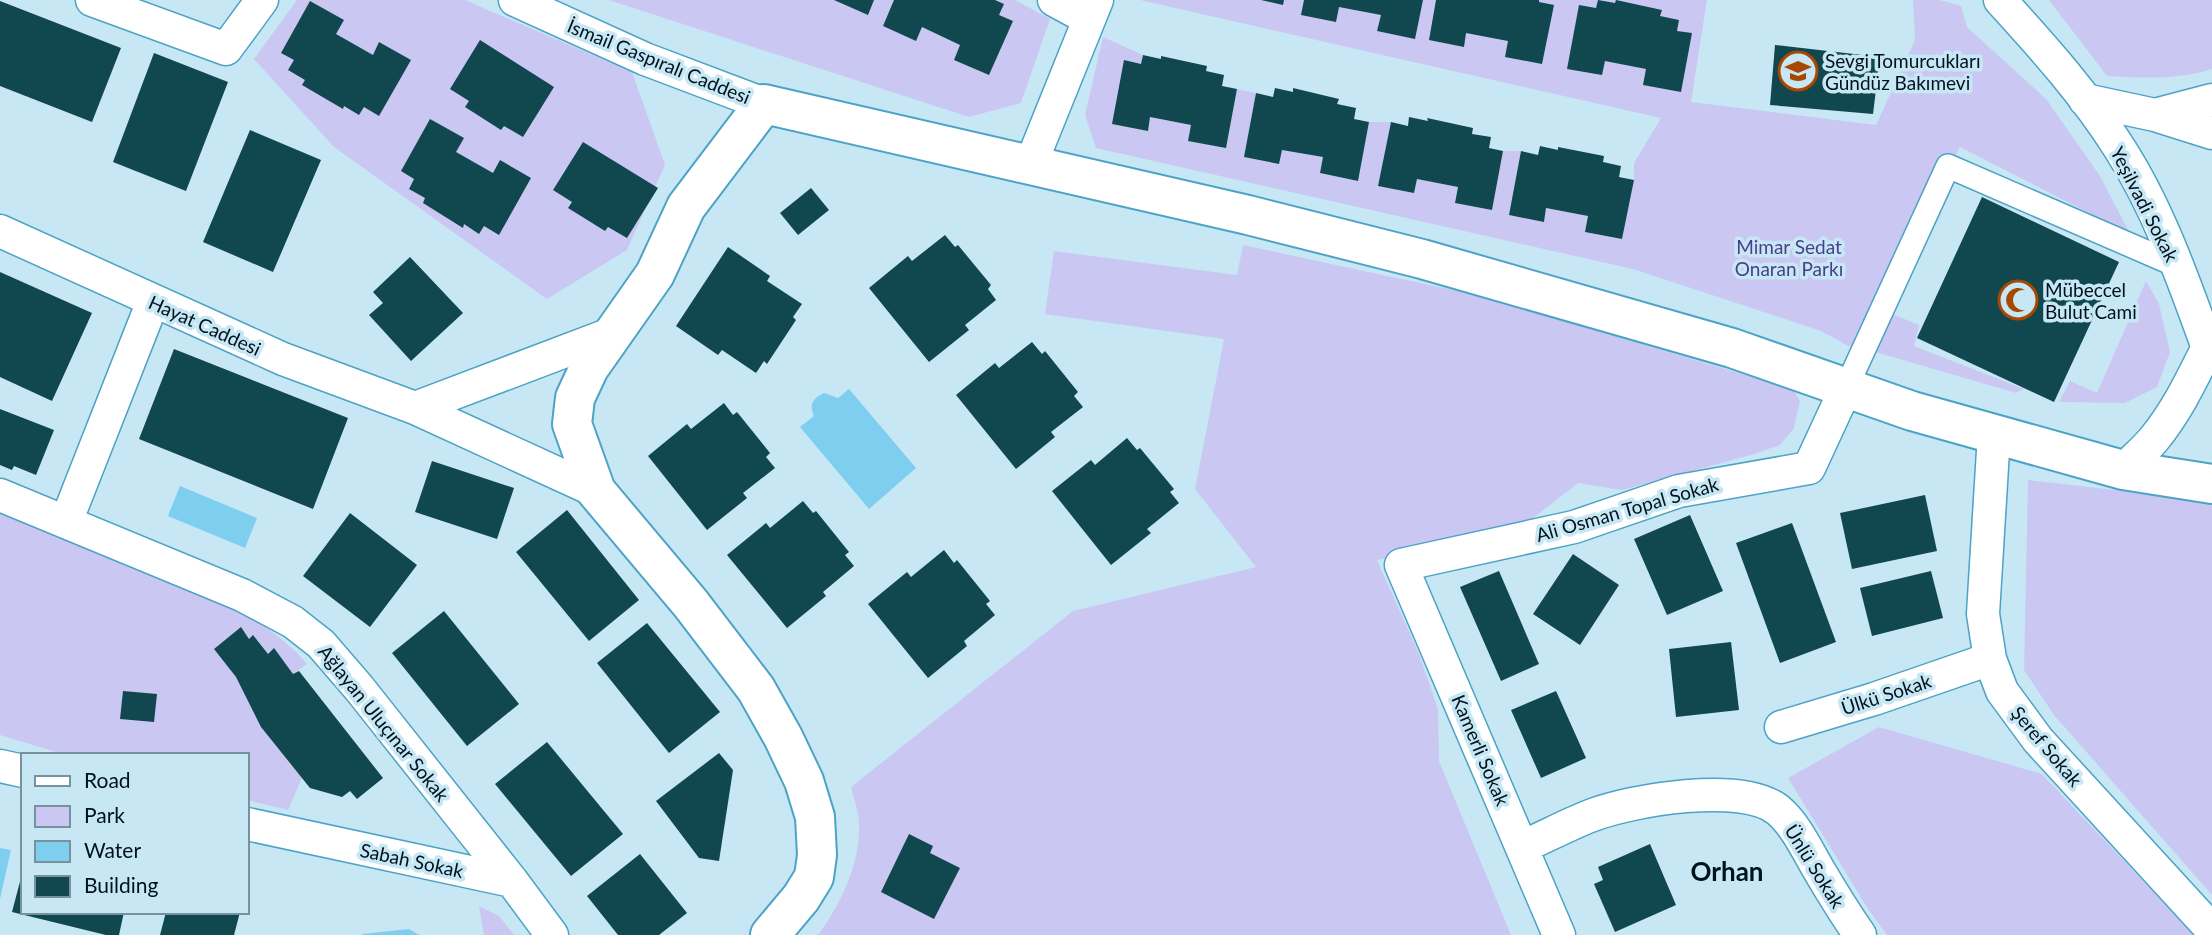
<svg xmlns="http://www.w3.org/2000/svg" width="2212" height="935" font-family="Lato,sans-serif">
  <style>
    .green { fill: #cac8f2 }
    .water { fill: #7ecef0 }
    .building { fill: #11474e }
    .lines { fill: none; stroke-linecap: round; stroke-linejoin: round }
    .pedestrian-casing { stroke: #4ca3c5; stroke-width: 26 }
    .minor-casing { stroke: #4ca3c5; stroke-width: 35 }
    .secondary-casing { stroke: #4ca3c5; stroke-width: 42 }
    .pedestrian { stroke: #fff; stroke-width: 23 }
    .minor { stroke: #fff; stroke-width: 32 }
    .secondary { stroke: #fff; stroke-width: 38 }
    .labels { text-anchor: middle; dominant-baseline: central; stroke-width: 7; stroke-linejoin: round; paint-order: stroke }
    .poi-label { font-size: 19px; fill: #00121c; stroke: #c7e7f5; text-anchor: start }
    .street-label { font-size: 19px; fill: #00121c; stroke: #c7e7f5 }
    .park-label { font-size: 19px; fill: #4a3e8a; stroke: #c7e7f5 }
    .district-label { font-size: 26px; font-weight: bold; fill: #00121c; stroke: #c7e7f5 }
  </style>
  <rect width="100%" height="100%" fill="#c7e7f5"/>
  <!-- green -->
  <path class="green" d="M297,0H465L632,72L665,165L627,250L547,299L334,147L254,59Z
    M609,0H1015L1050,19L1021,103L969,117Z
    M1140,0H1707L1691,102L1876,125L1915,40L1913,0H1940L1961,6L1967,27L2046,99L2100,176L2130,234L1960,147L1854,349L1821,331L1633,269L1096,148L1085,115L1103,37L1143,55L1141,64L1124,60L1150,117L1191,125L1226,148L1237,89L1256,93L1244,157L1278,164L1282,150L1323,157L1320,173L1357,181L1369,122H1391L1378,186L1414,192L1417,179L1458,187L1455,203L1492,210L1503,151H1521L1509,215L1544,222L1546,208L1588,216L1585,232L1622,239L1634,180V163L1661,118Z
    M2049,0H2212V69C2178,80 2142,78 2107,76Z
    M1243,245L1476,295L1793,389L1800,401L1794,428L1780,445L1751,455L1622,490L1578,483L1528,522L1377,560L1419,654L1438,709L1439,761L1511,935H818C841,904 860,864 859,825C859,813 854,799 851,787L1073,611L1256,567L1195,489L1224,339L1045,314L1054,251L1237,275Z
    M2146,281L2159,304L2170,352L2157,387L2125,403L2059,402L2070,381L2097,393Z
    M1892,314L1919,325L1914,346L2024,389L2016,393L1872,351Z
    M2028,480L2212,501V895L2054,715L2024,670Z
    M0,508L235,610C264,626 285,638 307,664L293,674L274,649L268,654L254,636L249,639L241,628L214,649L236,677L302,778L288,810L247,800V755H66L0,735Z
    M1879,727L2042,774L2194,935H1887L1868,909L1788,778Z
    M479,906L499,916L514,935H484Z"/>
  <!-- water -->
  <path class="water" d="M849,389L916,468L869,509L800,427L814,416C809,404 812,399 824,393L838,398Z
    M180,486L257,518L245,548L168,516Z
    M0,848L11,850L0,899Z
    M409,929L419,935H361L363,934Z"/>
  <!-- building -->
  <path class="building" d="M834,0H874L868,15Z
    M894,0H995L1004,4L999,15L1013,21L989,75L954,60L960,45L922,27L916,41L883,26Z
    M1261,0H1284L1283,5Z
    M1304,0H1423L1415,39L1377,31L1381,15L1339,7L1336,22L1301,15Z
    M1436,0H1539V2L1554,5L1542,64L1505,57L1508,41L1466,33L1464,47L1429,40Z
    M1598,0L1615,3L1616,0L1662,10L1660,16L1679,20L1677,31L1692,33L1681,92L1643,85L1646,69L1605,61L1602,75L1567,69L1579,5L1596,8Z
    M0,1L121,48L92,122L0,86Z
    M310,1L344,20L336,34L373,55L379,42L411,60L379,116L364,107L359,115L344,106L343,109L302,85L305,80L288,70L294,60L281,53Z
    M480,40L554,87L523,137L504,126L501,130L465,107L469,101L450,89Z
    M1775,45L1880,57L1873,114L1770,105Z
    M154,53L228,82L186,191L113,162Z
    M1143,55L1161,59V56L1207,66L1206,71L1224,75L1222,86L1237,89L1226,148L1188,141L1191,125L1150,117L1148,131L1112,124L1124,60L1141,64Z
    M1275,88L1293,92V88L1339,99L1337,104L1356,108L1354,119L1369,122L1358,181L1320,173L1323,157L1282,150L1279,164L1244,157L1256,93L1273,97Z
    M1409,117L1428,121L1427,118L1473,128L1472,134L1491,137L1489,148L1503,151L1492,210L1455,203L1458,187L1417,179L1414,193L1378,186L1391,122L1408,126Z
    M430,119L464,138L456,152L493,173L500,160L531,178L499,235L484,226L479,234L464,224L463,228L423,203L425,198L409,189L414,179L401,171Z
    M250,130L321,160L273,272L203,242Z
    M583,142L658,188L627,238L608,227L605,231L568,208L572,202L553,190Z
    M1540,146L1558,150V147L1604,156L1603,162L1621,166L1619,177L1634,180L1622,239L1585,232L1588,216L1546,208L1544,222L1509,215L1521,151L1538,155Z
    M811,188L829,210L798,235L780,213Z
    M1982,197L2119,262L2054,402L1917,338Z
    M945,235L955,247L958,245L991,285L988,289L996,300L965,325L969,330L929,362L869,288L908,256L912,261Z
    M728,247L770,276L767,281L802,304L793,317L796,320L767,364L764,361L756,373L722,350L718,355L676,326Z
    M410,257L463,313L411,361L369,315L383,303L373,292Z
    M0,272L92,313L52,401L0,377Z
    M1032,342L1042,354L1045,351L1078,392L1074,396L1083,407L1051,432L1055,437L1016,469L956,395L995,363L999,368Z
    M174,349L348,418L313,509L139,439Z
    M724,403L733,415L737,412L770,453L766,457L775,468L743,493L747,498L707,530L648,456L687,424L691,429Z
    M0,409L54,430L36,475L14,466L12,470L0,465Z
    M1127,438L1137,450L1140,448L1174,489L1170,492L1179,503L1147,529L1151,533L1111,565L1052,491L1091,460L1095,465Z
    M432,461L514,488L497,539L415,512Z
    M1925,495L1937,551L1852,569L1840,513Z
    M803,501L813,513L816,511L849,552L845,555L854,566L823,592L826,596L787,628L727,555L766,523L770,528Z
    M567,510L639,600L589,641L516,552Z
    M350,513L417,565L370,627L303,576Z
    M1690,515L1723,591L1667,615L1634,539Z
    M1792,523L1836,642L1780,663L1736,543Z
    M944,550L954,563L957,560L990,601L986,604L995,615L964,641L967,646L928,678L868,604L907,572L911,577Z
    M1573,554L1619,585L1580,645L1533,614Z
    M1499,571L1539,664L1501,681L1460,587Z
    M1931,571L1943,618L1872,636L1860,588Z
    M444,611L519,704L467,746L392,653Z
    M647,623L720,712L669,753L597,663Z
    M241,627L249,639L253,635L268,654L274,648L293,674L299,671L383,778L357,799L350,791L342,797L310,788L261,727L236,677L214,649Z
    M1731,642L1739,710L1676,717L1669,649Z
    M123,691L157,694L154,722L120,719Z
    M1556,691L1586,758L1541,778L1511,710Z
    M547,742L623,834L571,876L495,784Z
    M719,753L733,770L719,861L699,858L656,801Z
    M909,834L933,846L930,853L960,868L934,919L881,892Z
    M1650,844L1676,905L1615,932L1594,884L1603,880L1598,867Z
    M640,854L687,913L659,935H618L587,896Z
    M22,874L23,912H124L119,935H106L12,912Z
    M166,912H240L234,935H160Z"/>
  <g class="lines">
    <defs>
      <path id="pedestrian" d="M1846,388L1948,166L2176,265"/>
      <path id="minor" d="M92,0L226,49L262,0
        M515,0L645,59L764,104
        M1054,0L1089,19
        M2000,0C2043,47 2086,95 2120,149C2161,213 2186,288 2212,359
        M2085,100L2155,115L2212,100
        M2155,115L2212,133
        M1030,166L1097,0
        M0,231L283,359L415,408L596,491
        M415,408L613,333
        M1994,434L1983,614L1990,659L2002,691L2038,740L2212,930
        M2123,470C2133,460 2145,450 2154,439C2177,411 2192,379 2208,347
        M0,495L242,595L293,622L321,644L359,688L512,881
        M66,522L153,301
        M1781,727L1874,699L1990,659
        M0,766L23,771
        M247,824L512,881L552,935
        M1522,847C1545,837 1567,825 1590,816C1631,800 1742,781 1778,810C1796,825 1808,852 1820,872C1833,894 1846,915 1860,935
        M1559,935L1401,565L1574,527L1679,491L1809,468L1846,388"/>
      <path id="secondary" d="M770,935L801,898L814,877L817,855L815,817L804,781L783,737L756,689L691,604L596,491L572,424L575,398L589,368L655,274L686,207L764,104L1248,215L1422,259L1732,348L1912,411L2123,470L2212,484"/>
    </defs>
    <!-- pedestrian casing -->
    <use href="#pedestrian" class="pedestrian-casing"/>
    <!-- minor casing -->
    <use href="#minor" class="minor-casing"/>
    <!-- secondary casing -->
    <use href="#secondary" class="secondary-casing"/>
    <!-- pedestrian -->
    <use href="#pedestrian" class="pedestrian"/>
    <!-- minor -->
    <use href="#minor" class="minor"/>
    <!-- secondary -->
    <use href="#secondary" class="secondary"/>
  </g>
  <!-- icons -->
  <defs>
    <symbol id="school-ring" viewBox="-11 -11 22 22"><circle r="9.5" fill="#c7e7f5" stroke="#a84700" stroke-width="1.5"/><path d="M0-5L7-2L0 1L-7-2ZM-4 1L0 2.5L4 1V4Q0 6-4 4Z" fill="#a84700"/></symbol>
    <symbol id="mosque-ring" viewBox="-11 -11 22 22"><circle r="9.5" fill="#c7e7f5" stroke="#a84700" stroke-width="1.5"/><path d="M3.5-4.9A6 6 0 1 0 3.5 4.9A5 5 0 1 1 3.5-4.9Z" fill="#a84700"/></symbol>
  </defs>
  <g fill-rule="evenodd">
    <use href="#school-ring" x="1776" y="49" width="44" height="44"/>
    <use href="#mosque-ring" x="1996" y="278" width="44" height="44"/>
  </g>
  <g class="labels">
    <!-- poi labels -->
    <g class="poi-label">
      <text x="1825" y="60">Sevgi Tomurcukları<tspan x="1825" dy="22">Gündüz Bakımevi</tspan></text>
      <text x="2045" y="289">Mübeccel<tspan x="2045" dy="22">Bulut Cami</tspan></text>
    </g>
    <!-- street labels -->
    <g class="street-label">
      <text transform="translate(659 61) rotate(22)">İsmail Gaspıralı Caddesi</text>
      <text transform="translate(2145 204) rotate(63)">Yeşilvadi Sokak</text>
      <text transform="translate(205 325) rotate(24)">Hayat Caddesi</text>
      <text transform="translate(1627 509) rotate(-16)">Ali Osman Topal Sokak</text>
      <text transform="translate(1886 694) rotate(-18)">Ülkü Sokak</text>
      <text transform="translate(384 723) rotate(51)">Ağlayan Uluçınar Sokak</text>
      <text transform="translate(2047 746) rotate(50)">Şeref Sokak</text>
      <text transform="translate(1481 750) rotate(67)">Kamerli Sokak</text>
      <text transform="translate(412 860) rotate(12)">Sabah Sokak</text>
      <text transform="translate(1815 866) rotate(58)">Ünlü Sokak</text>
    </g>
    <!-- park labels -->
    <g class="park-label">
      <text x="1789" y="246">Mimar Sedat<tspan x="1789" dy="22">Onaran Parkı</tspan></text>
    </g>
    <!-- district labels -->
    <g class="district-label">
      <text x="1727" y="871">Orhan</text>
    </g>
  </g>
  <!-- legend -->
  <rect x="21" y="753" width="228" height="161" fill="#c7e7f5" stroke="#77929e" stroke-width="2"/>
  <rect x="35" y="776" width="35" height="10" fill="#ffffff" stroke="#77929e" stroke-width="2"/>
  <text x="84" y="788" font-size="21" fill="#00121c">Road</text>
  <rect x="35" y="806" width="35" height="21" fill="#cac8f2" stroke="#77929e" stroke-width="2"/>
  <text x="84" y="823" font-size="21" fill="#00121c">Park</text>
  <rect x="35" y="841" width="35" height="21" fill="#7ecef0" stroke="#77929e" stroke-width="2"/>
  <text x="84" y="858" font-size="21" fill="#00121c">Water</text>
  <rect x="35" y="876" width="35" height="21" fill="#11474e" stroke="#77929e" stroke-width="2"/>
  <text x="84" y="893" font-size="21" fill="#00121c">Building</text>
</svg>
